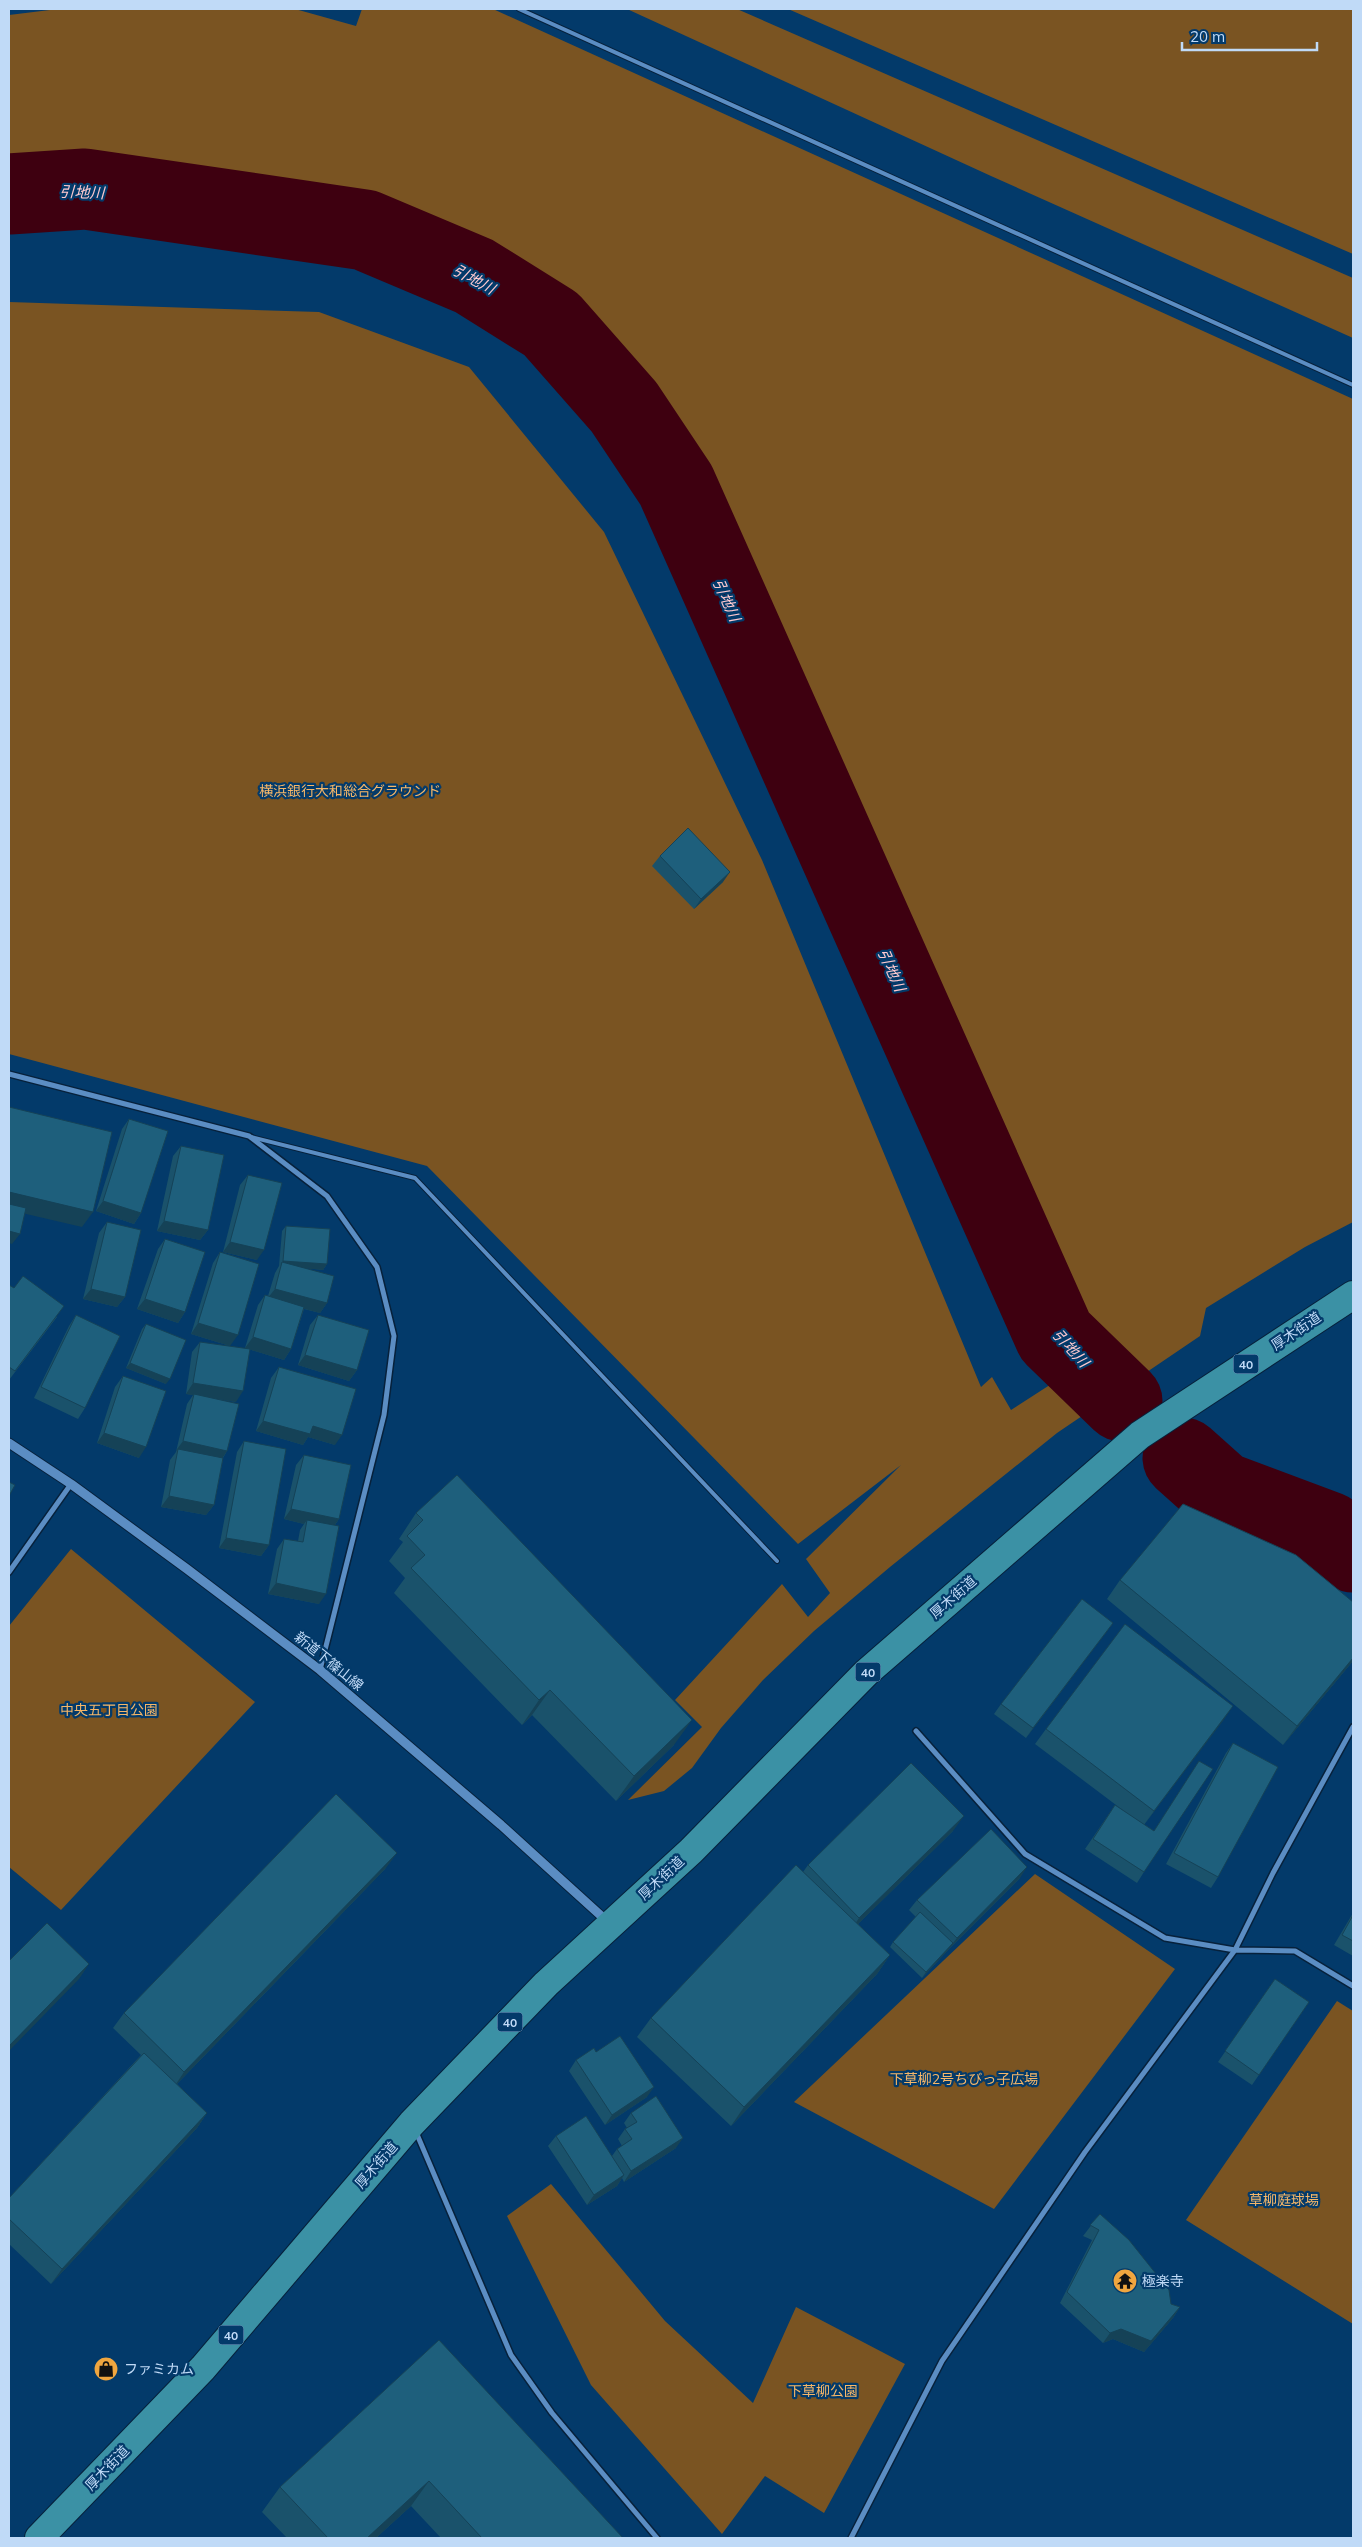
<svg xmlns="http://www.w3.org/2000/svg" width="1362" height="2547" font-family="Mulish,'Noto Sans JP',sans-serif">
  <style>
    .green { fill: #7a5422 }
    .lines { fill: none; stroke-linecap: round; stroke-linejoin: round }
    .river { stroke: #3e0010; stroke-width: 81 }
    .service-casing { stroke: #07213b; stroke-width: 6 }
    .minor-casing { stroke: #07213b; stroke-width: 8 }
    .tertiary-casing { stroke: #07213b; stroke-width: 11 }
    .primary-casing { stroke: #07213b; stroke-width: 30 }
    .service { stroke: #5b8dc3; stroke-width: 4 }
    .minor { stroke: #5b8dc3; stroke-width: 5 }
    .tertiary { stroke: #5b8dc3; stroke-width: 9 }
    .primary { stroke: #3b91a5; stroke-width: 28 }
    .wall { fill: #1a526b }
    .shaded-wall { fill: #154257 }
    .building { fill: #1e5f7c; stroke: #154257 }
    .labels { text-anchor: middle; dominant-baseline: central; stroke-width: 4.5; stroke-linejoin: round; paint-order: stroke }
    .shield { fill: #033a6a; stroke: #87aacd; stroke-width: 1 }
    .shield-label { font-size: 12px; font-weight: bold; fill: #c0daf7 }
    .park-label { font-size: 14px; fill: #f6b768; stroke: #033a6a }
    .street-label { font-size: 14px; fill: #c0daf7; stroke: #033a6a }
    .poi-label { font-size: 14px; fill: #c0daf7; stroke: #033a6a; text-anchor: start }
    .water-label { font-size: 15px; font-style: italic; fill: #ffcacf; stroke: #033a6a }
  </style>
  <rect width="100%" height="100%" fill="#033a6a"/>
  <!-- green -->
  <path class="green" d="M58,9H295L356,26L362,9H493L1353,399V1222L1305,1247L1206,1308L1200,1336L1057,1433L890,1567L814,1631L763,1680L721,1728L692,1768L664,1791L628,1800L702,1727L675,1700L782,1584L808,1617L830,1593L806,1559L901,1465L798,1544L427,1166L9,1054V302L319,312L469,367L604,532L762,860L981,1387L992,1377L1011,1410L1073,1370C1042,1273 1013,1175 974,1081C880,852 758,636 644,417L604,357L567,319L520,281L473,251L404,228L304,207L155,187L9,180V15Z
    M627,9H737L1353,278V338L991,176Z
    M788,9H1353V254Z
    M71,1549L255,1702L61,1910L9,1867V1626Z
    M1035,1874L1175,1969L994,2209L794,2102Z
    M1337,2001L1353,2011V2324L1186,2220Z
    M551,2184L665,2321L753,2403L796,2307L905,2364L824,2513L765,2476L722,2534L591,2385L507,2216Z"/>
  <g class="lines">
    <!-- river -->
    <path class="river" d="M9,194L85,189L365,230L474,276L551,324L624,407L676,485L1055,1336L1122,1401
      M1183,1458L1221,1492L1328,1532L1353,1552"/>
    <defs>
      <path id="service" d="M519,9L1353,385
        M251,1137L415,1178L777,1561"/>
      <path id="minor" d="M9,1074L249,1136L327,1196L377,1267L394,1336L384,1415L320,1670
        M9,1572L71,1484
        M916,1731L1025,1854L1165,1938L1235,1950L1295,1951L1353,1986
        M416,2132L511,2355L552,2413L657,2538
        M851,2538L942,2361L1085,2152L1235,1950L1273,1873L1353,1727"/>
      <path id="tertiary" d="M9,1443L71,1484L187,1569L320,1670L501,1825L609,1923"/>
      <path id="primary" d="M39,2538L203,2368L412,2123L546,1984L691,1851L866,1673L1140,1435L1353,1295"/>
    </defs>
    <!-- service casing -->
    <use href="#service" class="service-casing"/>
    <!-- minor casing -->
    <use href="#minor" class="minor-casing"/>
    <!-- tertiary casing -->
    <use href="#tertiary" class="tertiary-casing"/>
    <!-- primary casing -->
    <use href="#primary" class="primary-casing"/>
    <!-- service -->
    <use href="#service" class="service"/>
    <!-- minor -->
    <use href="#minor" class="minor"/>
    <!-- tertiary -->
    <use href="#tertiary" class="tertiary"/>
    <!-- primary -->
    <use href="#primary" class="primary"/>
  </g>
  <!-- wall -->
  <path class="wall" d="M660,856L723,882L694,909L652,866Z
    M129,1119L141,1213L134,1224L96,1211L122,1129Z
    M181,1146L208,1230L200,1240L157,1231L173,1156Z
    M248,1175L257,1260L223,1252L240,1185Z
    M107,1222L125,1297L117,1307L83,1299L99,1233Z
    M286,1226L327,1264L323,1270L306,1268L327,1303L320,1313L304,1309L291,1349L284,1360L245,1348L258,1305L265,1295L268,1296L275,1273L279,1266L282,1231Z
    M165,1239L185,1312L178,1323L137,1309L158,1249Z
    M220,1252L230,1346L191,1334L213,1263Z
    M9,1285L57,1317L9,1380Z
    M76,1315L85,1408L78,1419L34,1398L69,1326Z
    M318,1315L357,1370L349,1381L298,1365L310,1325Z
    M146,1324L166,1384L126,1368L142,1329Z
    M200,1342L236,1402L210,1398L227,1451L223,1458L214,1505L206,1515L161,1507L170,1460L176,1452L187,1404L193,1395L186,1394L192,1352Z
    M279,1367L335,1445L308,1437L303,1445L256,1431L271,1378Z
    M123,1376L139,1458L97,1443L115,1387Z
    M244,1441L269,1545L261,1556L219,1548L237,1452Z
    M304,1455L339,1519L335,1525L319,1604L268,1594L277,1549L284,1539L298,1541L300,1530L304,1524L284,1519L296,1465Z
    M416,1513L674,1745L616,1801L532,1715L522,1725L394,1593L405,1578L389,1561L403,1542L399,1539Z
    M1120,1580L1353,1661L1283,1745L1107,1599Z
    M1113,1623L1026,1738L994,1714L1001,1704Z
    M1233,1706L1144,1825L1154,1831L1199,1761L1144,1872L1137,1883L1085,1849L1115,1805L1128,1814L1035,1744L1046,1729Z
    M1233,1743L1218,1877L1211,1888L1166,1864L1226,1753Z
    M953,1831L858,1924L890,1955L877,1974L731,2126L637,2037L651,2018L803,1872L808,1865Z
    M386,1868L177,2084L207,2113L197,2128L51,2284L9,2244V2198L141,2055L113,2028L124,2013Z
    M1020,1878L950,1948L922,1978L890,1947L893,1942L916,1917L909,1910L917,1900Z
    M1353,1913V1956L1334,1945Z
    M1275,1979L1309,2002L1252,2085L1218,2062Z
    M596,2052L647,2097L605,2125L569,2071L576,2060Z
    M631,2113L676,2148L624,2182L622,2178L617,2186L587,2205L548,2146L556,2136L612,2156L617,2149L622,2146L618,2139L625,2129L627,2128L624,2123Z
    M1100,2214L1171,2304L1180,2307L1173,2318L1144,2352L1113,2339L1103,2343L1060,2303L1092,2240L1083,2236Z
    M439,2340L623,2538H441L411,2506L376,2538H287L262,2512L280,2487Z"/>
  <!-- shaded-wall -->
  <path class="shaded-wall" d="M730,872L723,882L694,909L701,899Z
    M9,1192L93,1212L82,1227L9,1210Z
    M103,1201L141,1213L134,1224L96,1211Z
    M164,1221L208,1230L200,1240L157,1231Z
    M9,1231L20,1234L12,1244L9,1243Z
    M230,1242L264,1250L257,1260L223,1252Z
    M283,1261L327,1264L323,1270L281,1266L282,1262L279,1266Z
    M91,1289L125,1297L117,1307L83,1299Z
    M275,1289L327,1303L320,1313L267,1299Z
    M145,1299L185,1312L178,1323L137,1309Z
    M198,1323L238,1335L230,1346L191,1334Z
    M253,1337L291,1349L284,1360L245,1348Z
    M305,1355L357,1370L349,1381L298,1365Z
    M130,1363L170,1379L166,1384L126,1368Z
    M193,1383L243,1391L236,1402L186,1394Z
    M263,1421L313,1426L342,1435L335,1445L308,1437L303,1445L256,1431Z
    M104,1433L146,1447L139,1458L97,1443Z
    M183,1441L227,1451L220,1462L178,1449L175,1452Z
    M169,1496L214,1505L206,1515L161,1507Z
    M291,1509L339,1519L332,1529L307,1520L304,1524L284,1519Z
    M226,1538L269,1545L261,1556L219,1548Z
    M276,1583L326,1594L319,1604L268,1594Z
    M1113,1623L1106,1633L1026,1738L1033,1728Z
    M1353,1658V1661L1283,1745L1297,1726Z
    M550,1690L532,1715L522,1725L539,1700Z
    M1233,1706L1223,1721L1143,1826L1154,1811Z
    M692,1720L674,1745L616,1801L634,1776Z
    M964,1816L953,1831L849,1933L859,1918Z
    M397,1853L386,1868L174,2087L184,2072Z
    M1027,1867L1020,1878L950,1948L922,1978L926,1972L953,1943L957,1938Z
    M890,1955L877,1974L731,2126L744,2107Z
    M89,1964L79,1979L9,2051V2046Z
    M654,2087L647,2097L605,2125L612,2115Z
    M207,2113L197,2128L51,2284L62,2269Z
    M683,2138L676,2148L624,2182L631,2171Z
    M624,2175L617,2186L587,2205L594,2195Z
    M1180,2307L1173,2318L1144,2352L1113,2339L1103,2343L1110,2333Z
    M429,2481L411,2506L376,2538H367Z"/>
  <!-- building -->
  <path class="building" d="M688,828L730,872L701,899L660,856Z
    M9,1107L112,1132L93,1212L9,1192Z
    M129,1119L168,1131L141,1213L103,1201Z
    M181,1146L224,1155L208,1230L164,1221Z
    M248,1175L282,1183L264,1250L230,1242Z
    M9,1204L26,1208L20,1234L9,1231Z
    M107,1222L141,1230L125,1297L91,1289Z
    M286,1226L330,1229L327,1264L283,1261Z
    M165,1239L205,1252L185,1312L145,1299Z
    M220,1252L259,1264L238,1335L198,1323Z
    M282,1262L334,1276L327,1303L275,1289Z
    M23,1276L64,1306L15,1371L9,1367V1285L14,1288Z
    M265,1295L304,1307L291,1349L253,1337Z
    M76,1315L120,1336L85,1408L41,1387Z
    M318,1315L369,1330L357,1370L305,1355Z
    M146,1324L186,1340L170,1379L130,1363Z
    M200,1342L250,1349L243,1391L193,1383Z
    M279,1367L356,1389L342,1435L313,1426L310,1434L263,1421Z
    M123,1376L166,1391L146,1447L104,1433Z
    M194,1394L239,1404L227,1451L183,1441Z
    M244,1441L286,1449L269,1545L226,1538Z
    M178,1449L223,1458L214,1505L169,1496Z
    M304,1455L351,1465L339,1519L291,1509Z
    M457,1475L692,1720L634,1776L550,1690L539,1700L411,1568L425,1555L407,1536L423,1520L416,1513Z
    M9,1482L15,1485L9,1496Z
    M1183,1504L1296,1555L1353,1602V1658L1297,1726L1120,1580Z
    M307,1520L339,1526L326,1594L276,1583L284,1539L303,1542Z
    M1082,1599L1113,1623L1033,1728L1001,1704Z
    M1125,1624L1233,1706L1154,1811L1046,1729Z
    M1233,1743L1278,1767L1218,1877L1174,1853Z
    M1199,1761L1213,1769L1144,1872L1093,1839L1115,1805L1154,1831Z
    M911,1763L964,1816L859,1918L808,1865Z
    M336,1794L397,1853L184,2072L124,2013Z
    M991,1829L1027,1867L957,1938L917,1900Z
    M796,1865L890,1955L744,2107L651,2018Z
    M920,1912L953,1943L926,1972L893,1942Z
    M1353,1915V1941L1342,1935Z
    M47,1923L89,1964L9,2046V1961Z
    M1275,1979L1309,2002L1259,2075L1225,2051Z
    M620,2036L654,2087L612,2115L576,2060L594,2048L596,2052Z
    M144,2053L207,2113L62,2269L9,2219V2198Z
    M656,2096L683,2138L631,2171L617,2149L632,2139L625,2129L637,2122L631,2113Z
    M586,2116L624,2175L594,2195L556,2136Z
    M1100,2214L1129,2240L1169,2290L1171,2304L1180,2307L1151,2341L1121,2329L1110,2333L1067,2292L1099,2230L1090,2225Z
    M439,2340L623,2538H482L429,2481L367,2538H328L280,2487Z"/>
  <!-- icons -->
  <defs>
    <symbol id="temple-disc" viewBox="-11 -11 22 22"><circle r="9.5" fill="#f0a63f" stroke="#033a6a"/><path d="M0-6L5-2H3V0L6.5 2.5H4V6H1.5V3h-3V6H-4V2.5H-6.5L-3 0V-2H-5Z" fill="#111"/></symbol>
    <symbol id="shop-disc" viewBox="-11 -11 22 22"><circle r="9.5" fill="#f0a63f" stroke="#033a6a"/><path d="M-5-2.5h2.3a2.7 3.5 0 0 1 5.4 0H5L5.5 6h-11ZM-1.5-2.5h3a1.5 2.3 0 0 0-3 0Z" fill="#111"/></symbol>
  </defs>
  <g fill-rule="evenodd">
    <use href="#temple-disc" x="1111" y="2267" width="28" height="28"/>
    <use href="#shop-disc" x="92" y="2355" width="28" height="28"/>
  </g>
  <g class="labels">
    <!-- shield labels -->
    <g class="shield">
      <rect x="1233.5" y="1354.5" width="25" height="19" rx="4"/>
      <rect x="855.5" y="1662.5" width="25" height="19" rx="4"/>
      <rect x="497.5" y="2012.5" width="25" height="19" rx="4"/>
      <rect x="218.5" y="2325.5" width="25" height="19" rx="4"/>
    </g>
    <g class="shield-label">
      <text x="1246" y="1364">40</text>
      <text x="868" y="1672">40</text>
      <text x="510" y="2022">40</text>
      <text x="231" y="2335">40</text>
    </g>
    <!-- park labels -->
    <g class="park-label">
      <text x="350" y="791">横浜銀行大和総合グラウンド</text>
      <text x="109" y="1710">中央五丁目公園</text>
      <text x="964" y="2079">下草柳2号ちびっ子広場</text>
      <text x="1284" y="2200">草柳庭球場</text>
      <text x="823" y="2391">下草柳公園</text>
    </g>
    <!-- street labels -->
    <g class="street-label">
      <text transform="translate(1296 1331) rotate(-34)">厚木街道</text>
      <text transform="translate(953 1597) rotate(-41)">厚木街道</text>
      <text transform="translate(329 1661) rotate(39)">新道下篠山線</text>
      <text transform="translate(661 1878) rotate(-43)">厚木街道</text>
      <text transform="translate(376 2165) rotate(-49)">厚木街道</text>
      <text transform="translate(107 2468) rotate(-46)">厚木街道</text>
    </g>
    <!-- poi labels -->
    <g class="poi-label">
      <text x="1142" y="2281">極楽寺</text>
      <text x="124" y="2369">ファミカム</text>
    </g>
    <!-- water labels -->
    <g class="water-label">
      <text transform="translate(82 192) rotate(2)">引地川</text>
      <text transform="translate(474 279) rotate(28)">引地川</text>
      <text transform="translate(727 600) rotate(66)">引地川</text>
      <text transform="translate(892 970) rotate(66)">引地川</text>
      <text transform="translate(1071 1348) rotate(48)">引地川</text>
    </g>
  </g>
  <!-- border -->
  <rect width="1362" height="2547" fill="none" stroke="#c0daf7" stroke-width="20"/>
  <!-- scale -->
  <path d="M1182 42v8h135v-8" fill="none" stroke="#c0daf7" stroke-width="2.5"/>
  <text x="1190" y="42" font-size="15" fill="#c0daf7" stroke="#033a6a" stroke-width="4" paint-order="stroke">20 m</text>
</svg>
